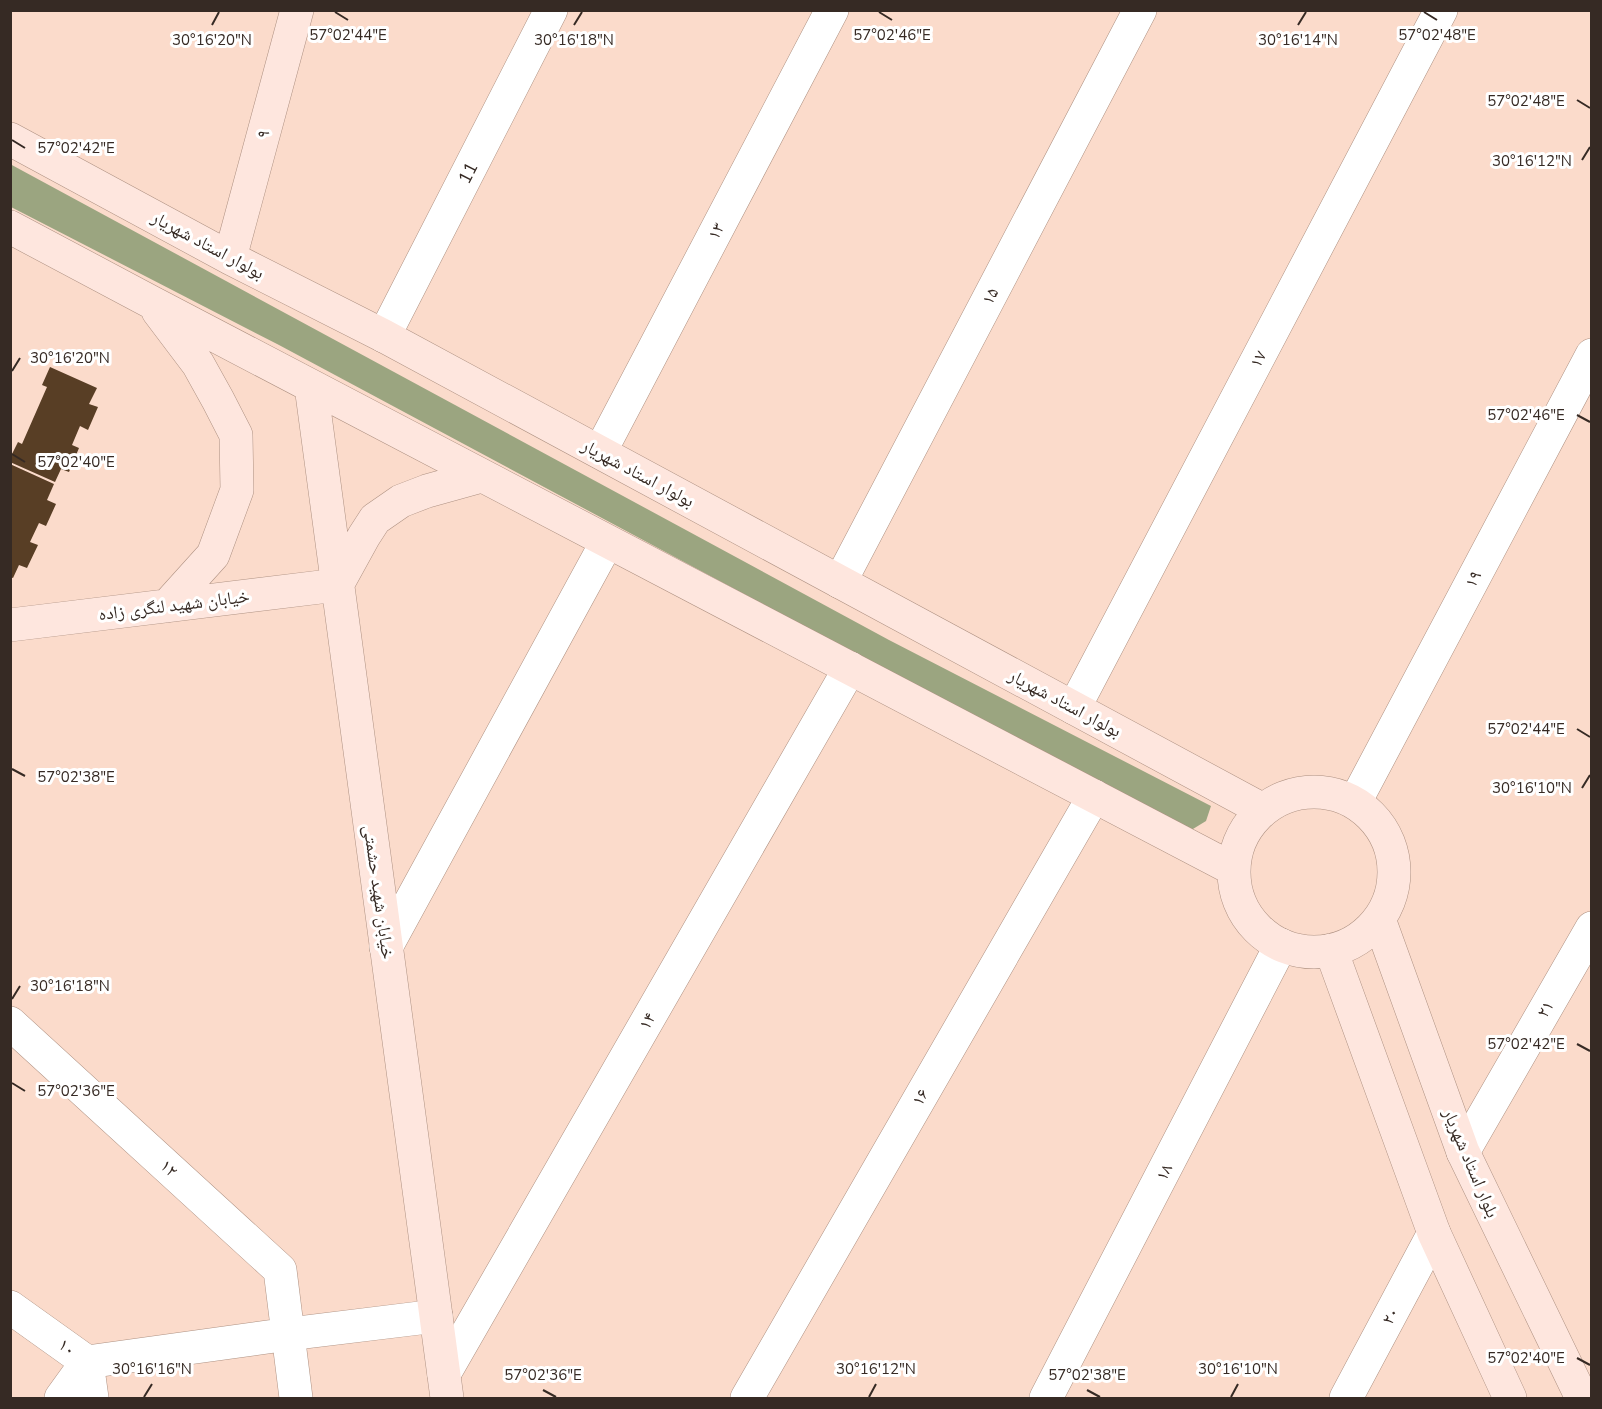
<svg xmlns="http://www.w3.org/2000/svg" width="1602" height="1409" font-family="'Nunito Sans','Noto Naskh Arabic',sans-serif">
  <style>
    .forest { fill: #9ba580 }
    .building { fill: #583e25 }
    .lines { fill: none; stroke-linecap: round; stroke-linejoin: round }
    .street-casing { stroke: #ae9182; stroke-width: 34 }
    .secondary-casing { stroke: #ae9182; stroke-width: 34 }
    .street { stroke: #fff; stroke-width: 33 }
    .secondary { stroke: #fee6de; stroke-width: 33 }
    .ticks { fill: none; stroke: #362a24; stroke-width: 2 }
    .labels { text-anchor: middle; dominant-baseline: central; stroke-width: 6; stroke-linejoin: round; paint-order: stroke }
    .street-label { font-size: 18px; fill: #362a24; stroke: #fff }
    .ticks-label { font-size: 15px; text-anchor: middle; fill: #362a24; stroke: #fff; stroke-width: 6; stroke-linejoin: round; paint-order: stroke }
  </style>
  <rect width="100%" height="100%" fill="#fbdbcb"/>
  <!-- forest -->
  <path class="forest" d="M10,164L889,640L1211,806L1206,821L1188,832L279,345L11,207Z"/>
  <!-- building -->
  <path class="building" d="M50,367L97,388L89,404L98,407L88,430L80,426L72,445L79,448L69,472L61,469L55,482L10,462V458L18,442L22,444L47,387L42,385Z
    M10,464L54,484L47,500L56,504L46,526L39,523L30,542L38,545L27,568L19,565L13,578L10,577Z"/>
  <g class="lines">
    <defs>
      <path id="street" d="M384,336L551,10
        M600,452L832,10
        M840,582L1140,10
        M1074,708L1441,10
        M1355,802L1592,355
        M386,947L607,542
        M10,1023L280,1270L296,1398
        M1463,1152L1592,928
        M10,1307L87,1362L61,1398
        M444,1374L850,668
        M92,1398L87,1362L289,1334L436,1316
        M747,1398L1094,796
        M1046,1398L1281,945
        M1346,1398L1434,1233"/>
      <path id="secondary" d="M10,139L230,258L384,336L1263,810
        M10,227L151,302L1233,869
        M230,258L297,10
        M158,311L198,364L218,400L236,435L237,490L213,555L167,606
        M311,386L447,1398
        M10,625L337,585L364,536L375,519L401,501L427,491L481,476
        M1234 872a80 80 0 1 1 160 0a80 80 0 1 1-160 0Z
        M1379,919L1463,1152L1582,1398
        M1331,950L1434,1233L1510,1398"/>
    </defs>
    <!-- street casing -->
    <use href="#street" class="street-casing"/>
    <!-- secondary casing -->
    <use href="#secondary" class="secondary-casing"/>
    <!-- street -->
    <use href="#street" class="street"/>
    <!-- secondary -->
    <use href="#secondary" class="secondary"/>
  </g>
  <!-- ticks -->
  <path class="ticks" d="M335,12L348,20M879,12L892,20M1424,12L1437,20M212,25L219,12M574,25L582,12M1298,25L1306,12M1577,100L1590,108M12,140L25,148M1582,160L1590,147M12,371L20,358M1577,415L1590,422M12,454L25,462M1577,729L1590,737M12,769L25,776M1582,788L1590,775M12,999L20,986M1577,1044L1590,1051M12,1083L25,1091M1577,1358L1590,1365M543,1390L556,1397M1087,1390L1100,1397M144,1397L152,1384M869,1397L876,1384M1231,1397L1238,1384"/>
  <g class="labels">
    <!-- street labels -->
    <g class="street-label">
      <text transform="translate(263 134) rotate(-75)">۹</text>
      <text transform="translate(468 173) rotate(-63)">11</text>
      <text transform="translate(716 231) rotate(-62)">۱۳</text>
      <text transform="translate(208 245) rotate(28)">بولوار استاد شهریار</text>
      <text transform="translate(990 296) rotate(-62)">۱۵</text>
      <text transform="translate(1258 359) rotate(-62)">۱۷</text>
      <text transform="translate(638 473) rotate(28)">بولوار استاد شهریار</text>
      <text transform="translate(1473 579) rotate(-62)">۱۹</text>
      <text transform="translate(174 605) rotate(-7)">خیابان شهید لنگری زاده</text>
      <text transform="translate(1065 703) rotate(28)">بولوار استاد شهریار</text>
      <text transform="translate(379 892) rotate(82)">خیابان شهید حشمتی</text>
      <text transform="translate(1545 1009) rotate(-60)">۲۱</text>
      <text transform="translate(647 1021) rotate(-60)">۱۴</text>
      <text transform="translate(920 1097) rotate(-60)">۱۶</text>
      <text transform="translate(1471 1163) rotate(67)">بلوار استاد شهریار</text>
      <text transform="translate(169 1168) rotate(43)">۱۲</text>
      <text transform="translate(1164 1172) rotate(-63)">۱۸</text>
      <text transform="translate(1390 1316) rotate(-62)">۲۰</text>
      <text transform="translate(67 1347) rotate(36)">۱۰</text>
    </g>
  </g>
  <g class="ticks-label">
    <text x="348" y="40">57°02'44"E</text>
    <text x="892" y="40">57°02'46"E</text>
    <text x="1437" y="40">57°02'48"E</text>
    <text x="212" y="45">30°16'20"N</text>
    <text x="574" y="45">30°16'18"N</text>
    <text x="1298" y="45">30°16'14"N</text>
    <text x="1526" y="106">57°02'48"E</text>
    <text x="76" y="153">57°02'42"E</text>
    <text x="1532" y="166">30°16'12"N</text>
    <text x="70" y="363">30°16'20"N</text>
    <text x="1526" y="420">57°02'46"E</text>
    <text x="76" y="467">57°02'40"E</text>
    <text x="1526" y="734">57°02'44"E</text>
    <text x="76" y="782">57°02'38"E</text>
    <text x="1532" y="793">30°16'10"N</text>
    <text x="70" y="991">30°16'18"N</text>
    <text x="1526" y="1049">57°02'42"E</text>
    <text x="76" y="1096">57°02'36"E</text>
    <text x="1526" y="1363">57°02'40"E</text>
    <text x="152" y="1374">30°16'16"N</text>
    <text x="876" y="1374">30°16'12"N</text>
    <text x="1238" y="1374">30°16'10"N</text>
    <text x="543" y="1380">57°02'36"E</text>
    <text x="1087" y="1380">57°02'38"E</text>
  </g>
  <!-- border -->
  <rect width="1602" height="1409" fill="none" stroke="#362a24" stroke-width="24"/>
</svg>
